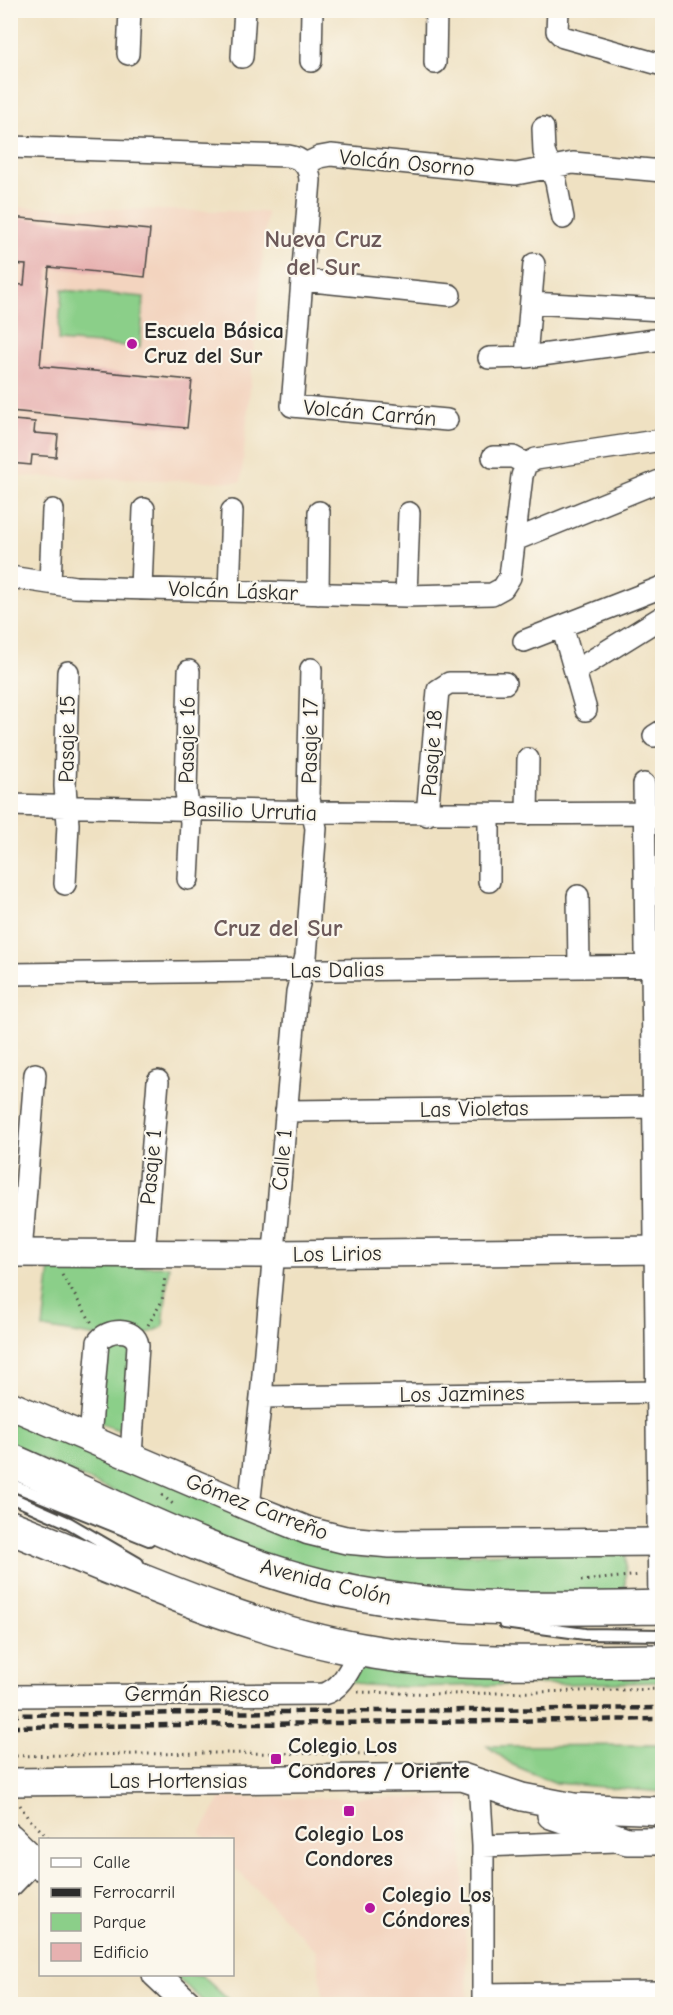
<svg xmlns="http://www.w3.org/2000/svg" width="673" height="2015" font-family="'Comic Neue',sans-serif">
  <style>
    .built { fill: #f3d4bf }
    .green { fill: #8bcf89; stroke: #5b7d5a; stroke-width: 1.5 }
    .building { fill: #e7b1b0 }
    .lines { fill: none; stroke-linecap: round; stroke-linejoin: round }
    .service-casing { stroke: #484642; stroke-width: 14 }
    .minor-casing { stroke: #484642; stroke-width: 24 }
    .tertiary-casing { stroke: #484642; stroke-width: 30 }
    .primary-casing { stroke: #484642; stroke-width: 36 }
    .path { stroke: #484642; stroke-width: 3; stroke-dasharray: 1.5 4.5; stroke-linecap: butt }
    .service { stroke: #fff; stroke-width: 10 }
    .minor { stroke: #fff; stroke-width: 21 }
    .tertiary { stroke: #fff; stroke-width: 27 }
    .primary { stroke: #fff; stroke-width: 33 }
    .rail { stroke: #2b2b2b; stroke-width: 4.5; stroke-dasharray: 9 4.5; stroke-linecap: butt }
    .poi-dot { fill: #b5179e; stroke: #fbf7ec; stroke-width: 2 }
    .labels { text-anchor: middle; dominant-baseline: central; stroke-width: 4.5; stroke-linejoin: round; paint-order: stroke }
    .street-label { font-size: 22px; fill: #2b2b2b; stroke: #fbf7ec }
    .poi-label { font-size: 22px; font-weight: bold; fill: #2b2b2b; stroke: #fbf7ec; text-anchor: start }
    .neighbourhood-label { font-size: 24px; font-weight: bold; fill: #6d5a5a; stroke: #fbf7ec }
  </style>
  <rect width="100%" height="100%" fill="#fbf7ec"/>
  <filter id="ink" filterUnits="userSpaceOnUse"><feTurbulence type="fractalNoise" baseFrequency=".0167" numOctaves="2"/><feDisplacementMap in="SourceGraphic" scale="12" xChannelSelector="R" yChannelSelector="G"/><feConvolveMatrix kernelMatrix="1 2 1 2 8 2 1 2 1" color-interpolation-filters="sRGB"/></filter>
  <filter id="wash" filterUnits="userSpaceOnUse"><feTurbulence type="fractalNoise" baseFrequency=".008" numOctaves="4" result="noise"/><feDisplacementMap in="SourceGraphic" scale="24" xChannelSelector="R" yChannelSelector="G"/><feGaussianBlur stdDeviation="1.35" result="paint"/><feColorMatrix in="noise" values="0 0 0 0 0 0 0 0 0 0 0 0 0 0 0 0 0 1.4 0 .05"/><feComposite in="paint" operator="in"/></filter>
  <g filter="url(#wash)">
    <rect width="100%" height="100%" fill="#efe1c2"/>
    <!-- built -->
    <path class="built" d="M11,207L267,212L241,482L11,476Z
      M221,1798H460L468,2000L323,1997L316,1951L233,1866L232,1840L207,1839L200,1833Z"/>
    <!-- green -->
    <path class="green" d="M62,290L144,297L140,347L58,341Z
      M169,1266L163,1327L131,1341L124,1432L99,1423L103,1338L43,1328L50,1268Z
      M11,1415L323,1548L365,1557L626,1550L625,1596L420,1593L265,1558L11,1446Z
      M365,1660L662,1669V1682L407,1687L362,1685L350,1681Z
      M662,1745V1792L556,1783L513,1765L487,1746Z
      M174,1975H201L233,2004H206Z"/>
    <g id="blocks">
      <!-- building -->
      <path class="building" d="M10,217L150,230L145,277L49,267L40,366L192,380L187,428L10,411V284L24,285L26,265L10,264Z
        M13,420L35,422L34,433L58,435L56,457L32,455L31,465L10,463V431Z"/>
    </g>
  </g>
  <g filter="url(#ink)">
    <use href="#blocks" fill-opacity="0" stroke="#484642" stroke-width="1.5"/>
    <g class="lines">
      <defs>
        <path id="service" d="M10,1484L149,1540
          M10,1497L69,1523L138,1563
          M504,1623L585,1634L662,1635"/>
        <path id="minor" d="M558,10L557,31L563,37L662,65
          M128,54L130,10
          M242,57L245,10
          M311,61L312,10
          M435,63L436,10
          M543,128L544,152L556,182L563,218
          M10,147L288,156C302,158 309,166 310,180L292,406L447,420
          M305,164L320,157L331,155L516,174L573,163L662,171
          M302,280L450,295
          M531,303L662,310
          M526,357L534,264
          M489,358L526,357L662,339
          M493,457H513L526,464
          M515,540L662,480
          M10,577L75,587L406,596L492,594L503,588L510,577L522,476L526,464L536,459L662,440
          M50,583L53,510
          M141,589L144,509
          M229,591L232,511
          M318,594L319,512
          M406,596L409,513
          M562,626L586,710
          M524,641L662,587
          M575,671L662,617
          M654,736L662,731
          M644,784L646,952L652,966L659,1607
          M10,805C222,811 433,815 645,813
          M489,814V881
          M527,814L528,759
          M427,815L438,690L449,683H505
          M188,879L191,822L186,792L189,671
          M65,884L68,824L65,786L68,672
          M578,896L579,967
          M10,974L662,966
          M286,1111L662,1107
          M21,1253L35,1074
          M144,1254L158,1081
          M261,1397L662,1392
          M90,1438L98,1342C107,1328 135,1327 138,1345L131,1456
          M249,1507L261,1397L297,992L306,956L316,828L308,795L311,669
          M10,1696L323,1694C343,1689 351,1666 360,1650
          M479,1781L483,1846V2004
          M483,1846L617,1841
          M483,1994L662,1992"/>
        <path id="tertiary" d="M10,1253L274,1254L662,1250
          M10,1405L249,1507L309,1531L346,1540L390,1544L662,1542
          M10,1782L462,1777L522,1797L574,1807L662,1811
          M551,1815L627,1841H662
          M10,1837L40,1866
          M10,1883L33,1859
          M156,1974L188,2004"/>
        <path id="primary" d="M10,1460C113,1505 214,1559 323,1586C434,1613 549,1609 662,1607
          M10,1527C123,1572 243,1629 362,1650C461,1668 563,1661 662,1661"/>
      </defs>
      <!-- service casing -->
      <use href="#service" class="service-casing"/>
      <!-- minor casing -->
      <use href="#minor" class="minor-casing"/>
      <!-- tertiary casing -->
      <use href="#tertiary" class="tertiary-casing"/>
      <!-- primary casing -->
      <use href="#primary" class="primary-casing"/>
      <!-- path -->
      <path class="path" d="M62,1275L92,1323
        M148,1325L162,1301L165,1276
        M162,1495L173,1504
        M581,1581L640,1575
        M358,1692L450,1694L662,1689
        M10,1756L209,1753L381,1754
        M20,1805L28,1818L51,1840"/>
      <!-- service -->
      <use href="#service" class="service"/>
      <!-- minor -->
      <use href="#minor" class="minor"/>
      <!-- tertiary -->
      <use href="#tertiary" class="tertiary"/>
      <!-- primary -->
      <use href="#primary" class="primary"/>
      <!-- rail -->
      <path class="rail" d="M10,1715L662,1708
        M10,1727L662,1719"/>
    </g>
  </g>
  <!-- markers -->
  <g class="poi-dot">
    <circle cx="132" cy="344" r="6"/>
    <rect x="270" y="1753" width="12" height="12" rx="3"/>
    <rect x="343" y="1805" width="12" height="12" rx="3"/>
    <circle cx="370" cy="1908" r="6"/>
  </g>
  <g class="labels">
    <!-- street labels -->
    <g class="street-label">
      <text transform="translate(407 163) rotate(5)">Volcán Osorno</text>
      <text transform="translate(370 413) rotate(5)">Volcán Carrán</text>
      <text transform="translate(233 591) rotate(2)">Volcán Láskar</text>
      <text transform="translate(67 739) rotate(-89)">Pasaje 15</text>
      <text transform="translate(187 740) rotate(-89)">Pasaje 16</text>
      <text transform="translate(310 741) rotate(-89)">Pasaje 17</text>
      <text transform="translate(432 753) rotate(-86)">Pasaje 18</text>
      <text transform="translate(250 811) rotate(2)">Basilio Urrutia</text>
      <text transform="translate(337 970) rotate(-1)">Las Dalias</text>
      <text transform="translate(474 1109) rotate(-1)">Las Violetas</text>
      <text transform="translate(282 1160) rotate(-85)">Calle 1</text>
      <text transform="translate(151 1167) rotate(-85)">Pasaje 1</text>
      <text transform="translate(337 1254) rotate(-1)">Los Lirios</text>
      <text transform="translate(462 1394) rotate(-1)">Los Jazmines</text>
      <text transform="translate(257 1507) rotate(21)">Gómez Carreño</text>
      <text transform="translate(326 1582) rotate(14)">Avenida Colón</text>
      <text x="197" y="1694">Germán Riesco</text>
      <text x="178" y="1781">Las Hortensias</text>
    </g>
    <!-- poi labels -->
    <g class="poi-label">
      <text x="144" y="331">Escuela Básica<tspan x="144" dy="25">Cruz del Sur</tspan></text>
      <text x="288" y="1746">Colegio Los<tspan x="288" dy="25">Condores / Oriente</tspan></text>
      <text x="349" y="1834" text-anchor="middle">Colegio Los<tspan x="349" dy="25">Condores</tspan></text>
      <text x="382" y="1895">Colegio Los<tspan x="382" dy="25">Cóndores</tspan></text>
    </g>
    <!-- neighbourhood labels -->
    <g class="neighbourhood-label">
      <text x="323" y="239">Nueva Cruz<tspan x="323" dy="28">del Sur</tspan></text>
      <text x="278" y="928">Cruz del Sur</text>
    </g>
  </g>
  <!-- margin -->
  <rect width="673" height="2015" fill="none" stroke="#fbf7ec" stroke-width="36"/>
  <!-- legend -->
  <rect x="39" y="1838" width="195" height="138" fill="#fbf7ec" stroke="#a8a59f" stroke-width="1.5"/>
  <rect x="51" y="1858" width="30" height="9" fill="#ffffff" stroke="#a8a59f" stroke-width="1.5"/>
  <text x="93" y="1868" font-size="18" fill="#2b2b2b">Calle</text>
  <rect x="51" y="1888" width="30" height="9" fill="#2b2b2b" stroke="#a8a59f" stroke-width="1.5"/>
  <text x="93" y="1898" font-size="18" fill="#2b2b2b">Ferrocarril</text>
  <rect x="51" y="1913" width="30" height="18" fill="#8bcf89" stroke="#a8a59f" stroke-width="1.5"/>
  <text x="93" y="1928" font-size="18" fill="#2b2b2b">Parque</text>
  <rect x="51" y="1943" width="30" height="18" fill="#e7b1b0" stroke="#a8a59f" stroke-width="1.5"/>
  <text x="93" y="1958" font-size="18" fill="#2b2b2b">Edificio</text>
</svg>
